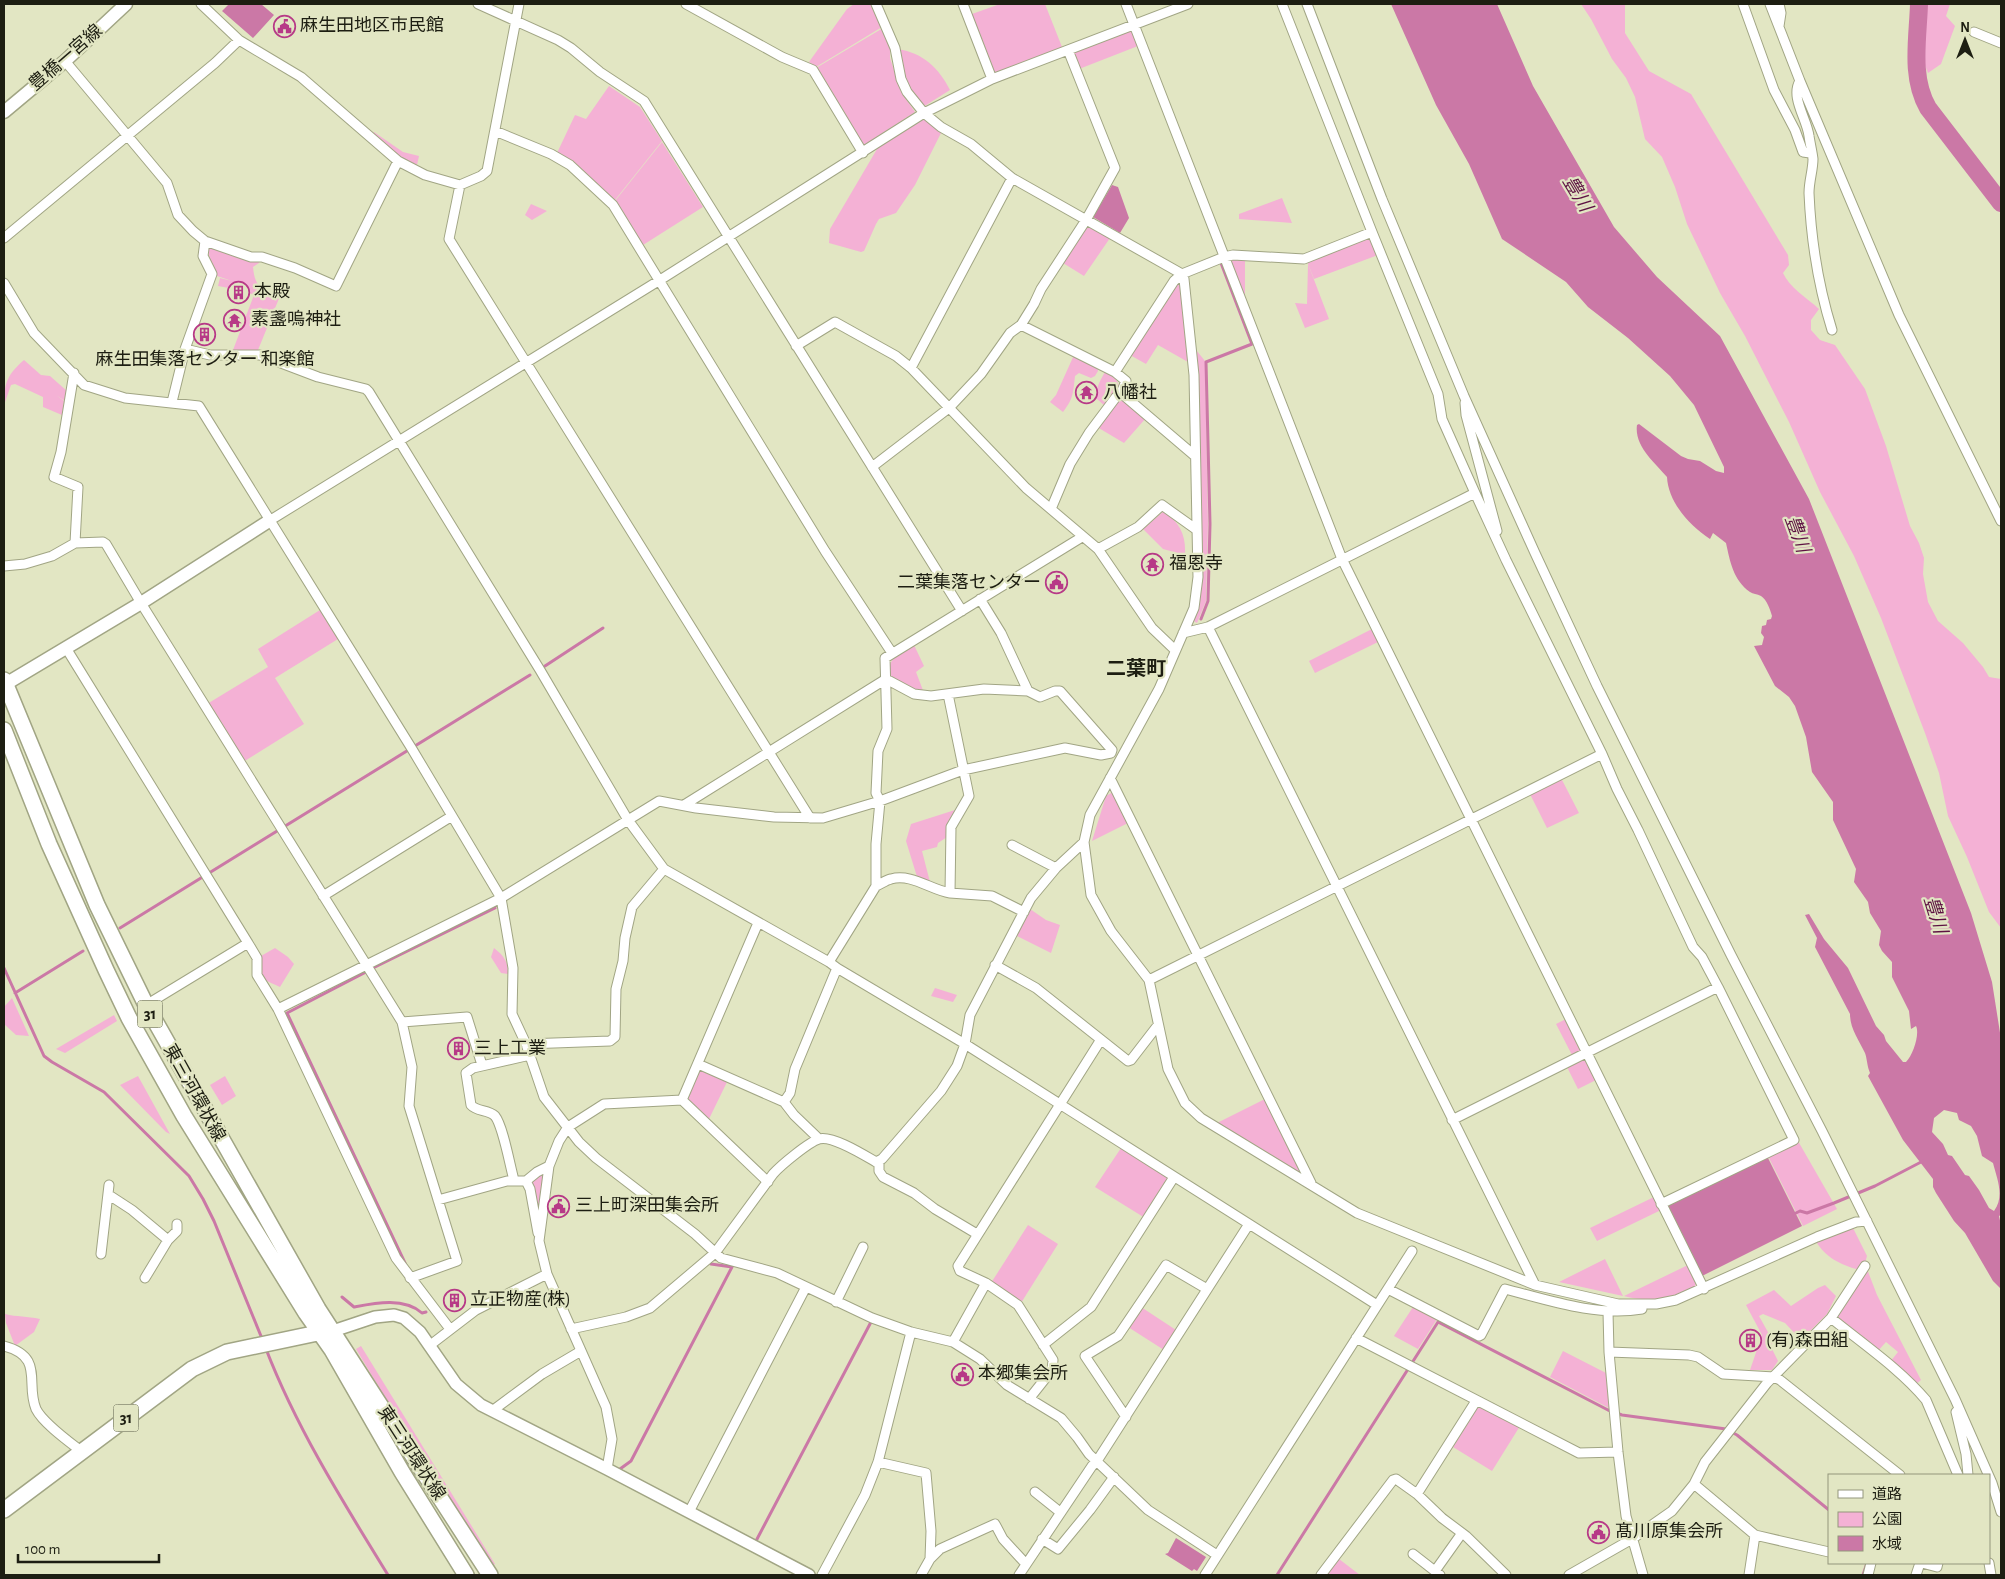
<svg xmlns="http://www.w3.org/2000/svg" width="2005" height="1579" font-family="'Alegreya Sans','Noto Sans JP',sans-serif">
  <style>
    .green { fill: #f4b1d5 }
    .water { fill: #cb78a6; fill-rule: evenodd }
    .lines { fill: none; stroke-linecap: round; stroke-linejoin: round }
    .stream { stroke: #cb78a6; stroke-width: 3 }
    .river { stroke: #cb78a6; stroke-width: 18 }
    .minor-casing { stroke: #a1a584; stroke-width: 11 }
    .tertiary-casing { stroke: #a1a584; stroke-width: 14 }
    .secondary-casing { stroke: #a1a584; stroke-width: 15 }
    .primary-casing { stroke: #a1a584; stroke-width: 18 }
    .minor { stroke: #fff; stroke-width: 9 }
    .tertiary { stroke: #fff; stroke-width: 11 }
    .secondary { stroke: #fff; stroke-width: 12 }
    .primary { stroke: #fff; stroke-width: 15 }
    .labels { text-anchor: middle; dominant-baseline: central; stroke-width: 4.5; stroke-linejoin: round; paint-order: stroke }
    .shield { fill: #e2e6c3; stroke: #585a47; stroke-width: 1 }
    .shield-label { font-size: 16px; font-weight: bold; fill: #1d1e12 }
    .poi-label { font-size: 18px; fill: #1d1e12; stroke: #e2e6c3; text-anchor: start }
    .street-label { font-size: 18px; fill: #1d1e12; stroke: #e2e6c3 }
    .water-label { font-size: 19px; font-style: italic; fill: #5e1343; stroke: #e2e6c3 }
    .quarter-label { font-size: 20px; font-weight: bold; fill: #1d1e12; stroke: #e2e6c3 }
  </style>
  <rect width="100%" height="100%" fill="#e2e6c3"/>
  <!-- green -->
  <path class="green" d="M854,4H872L882,27L816,67L809,62L847,9Z
    M1000,4H1045L1062,47L995,73L972,14Z
    M1581,4H1625V33L1649,71L1691,94L1788,255L1789,265L1783,273C1789,287 1807,298 1819,309L1811,320V330L1820,340L1835,345L1865,389L1886,446L1910,526L1919,543L1924,558L1923,574L1928,602L1938,621L1963,643L1983,667L1989,677L2001,679V928L1989,912L1967,857L1948,816L1939,773L1925,733L1881,618L1854,556L1820,492L1789,422L1745,336L1720,293L1687,224L1675,187L1662,157L1645,139L1635,97L1626,78L1612,59L1591,19Z
    M1925,4H1950L1946,16L1955,26L1941,64L1928,73L1923,60Z
    M883,28L890,48V58L901,92L915,112L863,146L816,68Z
    M1131,30L1138,46L1079,69L1072,52Z
    M898,49C923,53 939,68 950,90L923,107C905,84 903,78 898,49Z
    M609,86L640,107L662,141L615,200L573,162L557,153L575,115L586,119Z
    M920,118H925L942,131L915,185L896,213L879,219L876,224L864,251L861,252L829,243L830,229L880,144Z
    M374,132L403,152L419,156L417,165L400,157L374,134Z
    M662,142L703,207L643,245L615,201Z
    M1282,198L1292,223L1239,219V214Z
    M531,204L547,211L532,220L525,215Z
    M1088,225L1110,238L1084,276L1063,263Z
    M1370,237L1378,255L1314,279L1307,261Z
    M208,244L259,260V263L239,276L253,267C255,289 262,288 280,296L258,350H233L254,295L244,291L243,286L234,284L229,288L218,286L220,278L232,281L214,275L207,247Z
    M1235,259L1245,260V298L1229,260Z
    M1308,264L1329,319L1305,328L1295,303L1307,304Z
    M1180,280L1188,362L1158,345L1146,364L1130,355Z
    M1192,345L1205,361L1208,524L1206,601L1197,623L1192,620L1197,608Z
    M1074,355L1097,367L1098,371L1095,376L1091,378L1079,373L1075,376C1073,392 1074,398 1063,412L1050,402L1056,395Z
    M24,360L41,375L50,376L67,391L65,401L56,395L64,401L62,415L43,407V397L15,384L11,385L4,405C4,382 8,374 24,360Z
    M1105,372C1128,383 1117,393 1105,406L1097,399C1095,389 1100,381 1105,372Z
    M1122,397L1146,418L1124,443L1097,427Z
    M1164,511C1180,523 1186,535 1185,555L1163,549L1143,529Z
    M320,610L338,639L275,678L304,724L243,762L207,704L268,667L258,649Z
    M1372,629L1378,642L1315,673L1309,661Z
    M914,645L924,666L916,672L924,693L918,692L891,677C883,660 902,653 914,645Z
    M1561,778L1579,813L1547,828L1530,794Z
    M1113,792L1128,823L1092,841L1106,796Z
    M955,810L948,827L947,837L938,843L937,847L922,851L931,886L918,880L906,841L911,824Z
    M1030,909L1046,920L1060,925L1051,953L1015,935Z
    M275,948L288,957L294,964L280,987C259,978 261,979 261,956Z
    M494,948C504,956 508,961 508,974L501,973L491,957Z
    M935,988L957,995L953,1002L931,996Z
    M12,998L29,1036L16,1035L4,1024V1007Z
    M114,1015L117,1021L65,1053L56,1049Z
    M1566,1019L1582,1052L1573,1057L1556,1024Z
    M1585,1058L1596,1080L1578,1089L1567,1067Z
    M701,1071L727,1082L708,1121L687,1098L698,1073Z
    M138,1076L170,1134L166,1132L120,1085Z
    M225,1076L236,1096L222,1105L210,1085Z
    M1265,1099L1303,1176L1215,1124Z
    M1798,1141L1837,1209L1803,1226L1768,1156Z
    M1121,1148L1170,1179L1145,1218L1095,1187Z
    M546,1172L538,1222L531,1182L541,1173Z
    M1654,1197L1661,1210L1597,1241L1590,1228Z
    M1028,1225L1058,1244L1021,1303L991,1283Z
    M1852,1226L1867,1256L1865,1263L1859,1270C1839,1264 1826,1258 1815,1240Z
    M1605,1259L1623,1296L1559,1282Z
    M1688,1265L1696,1281L1695,1288C1671,1298 1649,1303 1624,1296Z
    M1867,1269L1877,1295L1921,1380L1915,1385L1890,1362L1898,1352L1886,1342L1877,1352L1835,1318Z
    M1825,1285L1836,1296L1827,1314L1801,1340L1785,1323L1763,1314L1759,1316L1774,1343L1770,1345L1778,1361L1772,1370H1750L1762,1335L1746,1305L1774,1290L1791,1306L1818,1288Z
    M1141,1307L1176,1330L1164,1350L1128,1327Z
    M1413,1307L1437,1319L1418,1349L1394,1336Z
    M5,1314C17,1317 27,1316 40,1319L34,1332L15,1346L6,1323Z
    M361,1346L495,1564L490,1567L429,1471L356,1349Z
    M1563,1351L1606,1373L1609,1408L1550,1377Z
    M1479,1405L1520,1426L1492,1471L1453,1447Z
    M1339,1559L1360,1575H1326Z"/>
  <!-- water -->
  <path class="water" d="M229,4H261L274,15L253,38L222,11Z
    M1391,4H1497L1533,86L1614,227L1657,277L1720,336L1809,499L1971,913L1992,982L2001,1039V1215L1999,1216L2001,1225V1289L1993,1281L1965,1233L1954,1221L1936,1193L1933,1187V1179L1903,1140L1868,1076L1870,1073C1867,1066 1867,1058 1865,1053C1859,1040 1850,1029 1850,1014L1815,947L1817,938L1805,915L1809,914L1824,939L1848,968L1876,1026L1884,1035L1886,1041L1903,1062H1906C1913,1055 1920,1034 1916,1026L1911,1029L1909,1011L1892,977V962L1882,951L1879,945L1881,931L1870,913L1868,902L1854,882L1856,869L1833,820V802L1812,772L1806,737L1795,706L1789,697L1775,686L1754,646L1762,645L1764,637L1761,633L1762,626L1766,625L1767,620L1771,619L1772,616C1770,609 1767,600 1761,596C1757,594 1753,594 1750,592C1733,580 1730,561 1726,543L1713,533L1710,539C1690,526 1668,502 1667,477C1655,463 1634,446 1637,425L1639,424L1681,456L1688,459L1700,461L1716,471L1724,473V467L1694,405L1670,376L1628,338L1588,307L1566,282L1502,239L1469,164L1436,105ZM1944,1110L1957,1113L1959,1120L1971,1126L1977,1136L1982,1156L1993,1163C1997,1179 2005,1196 1994,1211L1989,1208L1979,1190L1969,1176L1965,1175L1952,1156L1948,1155L1943,1144L1932,1132L1934,1118Z
    M1112,185L1118,187L1129,218L1120,233L1093,217Z
    M1767,1156L1802,1226L1702,1276L1667,1206Z
    M1176,1538L1206,1557L1197,1571L1194,1569L1192,1571L1165,1554L1168,1553Z"/>
  <g class="lines">
    <!-- stream -->
    <path class="stream" d="M1201,619L1208,601L1210,524L1206,362L1252,344L1221,263
      M545,666L603,628
      M120,928L530,675
      M4,968L44,1056L52,1062L104,1092L189,1176L203,1199L214,1221L263,1341
      M373,968L495,908
      M366,972L287,1013L405,1263
      M15,993L83,951
      M1794,1214L1800,1211L1807,1213L1834,1203L1875,1186L1923,1161
      M342,1297L354,1307C375,1303 404,1297 422,1313L426,1312
      M266,1349C297,1429 343,1502 388,1575
      M620,1469L631,1461L732,1267L711,1264
      M756,1541L871,1322
      M1277,1575L1438,1322L1608,1410L1622,1415L1726,1429L1737,1435L1829,1510
      M1863,1575L1867,1563"/>
    <!-- river -->
    <path class="river" d="M1919,4C1918,38 1910,77 1928,108L2001,203"/>
    <defs>
      <path id="minor" d="M201,4L239,40L301,77L398,161L425,175L460,185L481,176L487,171L519,4
        M478,4L558,40L571,48L600,72L644,101L962,611
        M686,4L782,57L813,70L863,153
        M876,4L895,48L901,79L907,92L924,113L941,127L971,144L1012,178L1182,274L1184,279L1194,375L1198,577L1194,608L1159,689L1090,815L1084,842L1091,895L1111,931L1149,980L1168,1069L1185,1103L1201,1118L1357,1213L1535,1285L1618,1304H1656L1676,1300L1817,1237L1856,1222L1867,1221
        M963,4L992,79
        M1126,4L1342,559L1704,1289
        M1282,4L1372,232L1438,394L1442,419L1475,493L1506,560L1602,754L1617,789L1638,830L1693,947L1702,957L1718,987L1794,1140L1661,1204
        M1307,4L1382,199L1464,396L1535,553L1597,686L1731,955L1822,1131L1955,1399L1992,1483L2001,1512
        M1743,4L1774,90L1795,130L1803,152L1810,153L1811,150
        M1770,4L1800,81L1899,315L2001,521
        M1779,26L1781,13L1779,4
        M1974,32L2001,43
        M65,61L167,183L178,215L193,231L205,241L251,257H262L295,268L336,286L398,161
        M1800,81C1790,97 1807,119 1809,136C1810,143 1812,151 1813,159C1813,170 1809,181 1809,193C1811,240 1818,285 1832,330
        M495,131L551,154L570,165L613,205L825,551L892,653
        M460,185L449,239L810,818
        M4,238L215,63L239,40
        M4,283L34,333L84,385L125,398L199,406L412,749L501,898L513,968L512,1014L526,1044L544,1097L579,1142L596,1158L695,1234L721,1258L777,1273L872,1318L911,1332L953,1342L980,1359L1007,1385L1061,1418L1077,1437L1089,1454L1148,1510L1217,1555
        M1021,325L1115,372L1174,281L1182,274L1224,257L1233,255L1304,259L1372,232
        M796,346L835,322L896,356L911,368L1026,488L1098,549L1152,628L1175,650
        M185,349L210,355H260L318,377L366,389L369,392L540,670L628,820L664,869L829,962L837,968L965,1044L1377,1305
        M911,368L1012,178
        M74,373L61,452L54,477L78,487L75,543
        M1121,393L1195,456
        M172,402L185,349L212,274L203,256L205,241
        M1465,403L1466,415L1497,531
        M872,467L949,408L981,374L1010,333L1021,325L1034,304L1041,289L1086,220L1115,168L1068,50
        M1051,509L1070,464L1089,433L1116,397L1121,393L1126,381L1115,372
        M269,521L660,280L924,113L992,79L1188,4
        M1098,549L1138,527L1162,505L1197,530
        M4,566L25,564L52,556L75,543L103,542L106,544L141,603L402,1022L412,1067L409,1106L457,1261L410,1278
        M1208,627L1535,1285
        M1183,633L1208,627L1475,493
        M66,648L248,943
        M886,679L914,694L931,696L984,689L1028,691
        M948,694L969,796L951,827L950,893L992,896L1024,912
        M1110,778L1311,1183
        M684,805L886,679
        M1012,845L1056,868
        M876,886C881,884 886,880 891,879C911,873 931,890 950,893
        M323,896L452,816
        M829,962L876,886V844L880,801L876,793L878,751L887,729L885,658L1082,537
        M995,965L1036,988L1128,1061L1131,1060L1158,1025
        M1149,980L1602,754
        M146,1005L248,943L257,958V975L278,1009L396,1258L450,1329
        M278,1009L501,898L659,801L696,808L774,817L823,818L880,801L963,770L1065,748L1101,755L1111,753L1112,750L1060,691H1055L1040,697L1028,691L1001,633L980,599
        M402,1022L467,1017L482,1065
        M526,1044L610,1041L615,1037L616,989L623,961L625,938L632,907L664,869
        M698,1064L784,1102L794,1115L819,1139
        M682,1100L758,923
        M784,1102L790,1093L795,1069L837,968
        M1452,1120L1718,987
        M879,1161V1171L883,1177L914,1193L935,1209L977,1234
        M549,1166L539,1241L547,1274L606,1407L612,1439L607,1469
        M514,1180C510,1166 503,1126 495,1116C488,1109 477,1112 471,1105L466,1073L473,1068L530,1055
        M526,1181L537,1172L549,1166L559,1141L568,1127L604,1104L682,1100L768,1182
        M109,1195L132,1210L168,1240
        M438,1200L507,1181H526L530,1189L538,1233
        M101,1254L109,1185
        M145,1278L168,1240L177,1231V1224
        M1388,1289L1479,1336L1481,1335L1505,1289C1548,1300 1597,1317 1642,1309
        M836,1302L863,1247
        M1608,1312L1609,1352L1618,1452L1626,1516L1643,1575
        M1831,1318C1863,1344 1900,1369 1926,1400L1958,1475
        M571,1329L626,1317L650,1308L715,1253L773,1174C781,1165 809,1142 819,1139C832,1135 864,1155 876,1162L882,1159L941,1091L957,1066L965,1044L970,1015L1031,898L1056,868L1084,842
        M1356,1338L1579,1453L1618,1452
        M953,1342L986,1283
        M1043,1345L1091,1307L1174,1177
        M4,1346C45,1357 25,1383 36,1409C43,1423 68,1441 81,1451
        M429,1346L476,1310L547,1274
        M1609,1352L1689,1355L1698,1357L1723,1374L1774,1377L1780,1380L1900,1475
        M1029,1399L1052,1370L1053,1360L1018,1305L986,1283L960,1271L958,1266L1100,1041
        M492,1411L542,1374L581,1351
        M1956,1412L1966,1454L1968,1475
        M1126,1417L1085,1356L1118,1336L1166,1265L1207,1289
        M878,1462L926,1473L931,1531L930,1559L921,1575
        M1694,1484L1755,1535L1829,1552
        M1035,1492L1060,1512
        M1417,1494L1476,1401
        M689,1512L806,1287
        M1042,1539L1058,1549L1090,1510L1114,1477
        M1413,1554L1440,1575
        M930,1559L940,1549L995,1524L1003,1539L1026,1564
        M1922,1563L1937,1567L1938,1563
        M1989,1563L1991,1575
        M1435,1571L1462,1533
        M822,1575L865,1495L878,1462L911,1332
        M1019,1575L1092,1466L1097,1461L1249,1224
        M1205,1575L1412,1251
        M1321,1575L1393,1480L1396,1479L1417,1494L1442,1518L1466,1536L1506,1575
        M1569,1575L1632,1539L1672,1511L1694,1484L1705,1462L1767,1383L1831,1318L1865,1266
        M1749,1575L1755,1535
        M1868,1575L1871,1563
        M1916,1575L1920,1563"/>
      <path id="tertiary" d="M333,1331L375,1317L394,1315L404,1318L420,1332L456,1384L481,1405L607,1469L809,1575"/>
      <path id="secondary" d="M4,112L65,61L126,4
        M4,685L141,603L269,521"/>
      <path id="primary" d="M4,680L97,905L146,1005L318,1309L490,1575
        M4,730L49,844L106,970L129,1018L184,1116L306,1313L332,1350L402,1472L466,1575
        M4,1510L192,1369L227,1352L327,1331"/>
    </defs>
    <!-- minor casing -->
    <use href="#minor" class="minor-casing"/>
    <!-- tertiary casing -->
    <use href="#tertiary" class="tertiary-casing"/>
    <!-- secondary casing -->
    <use href="#secondary" class="secondary-casing"/>
    <!-- primary casing -->
    <use href="#primary" class="primary-casing"/>
    <!-- minor -->
    <use href="#minor" class="minor"/>
    <!-- tertiary -->
    <use href="#tertiary" class="tertiary"/>
    <!-- secondary -->
    <use href="#secondary" class="secondary"/>
    <!-- primary -->
    <use href="#primary" class="primary"/>
  </g>
  <!-- icons -->
  <defs>
    <symbol id="civic-ring" viewBox="-11 -11 22 22"><circle r="9.5" fill="#e2e6c3" stroke="#b73987" stroke-width="1.5"/><path d="M-.6-6.5H3V-4.5H.6V-3L4-1V1h2V6H-6V1h2V-1L-.6-3ZM-1.2 2.5V6h2.4V2.5Z" fill="#b73987"/></symbol>
    <symbol id="building-ring" viewBox="-11 -11 22 22"><circle r="9.5" fill="#e2e6c3" stroke="#b73987" stroke-width="1.5"/><path d="M-4-6H4V6H1V3H-1V6H-4ZM-2.5-4.3h1.7v1.8h-1.7ZM.8-4.3h1.7v1.8H.8ZM-2.5-1h1.7V.8h-1.7ZM.8-1h1.7V.8H.8Z" fill="#b73987"/></symbol>
    <symbol id="temple-ring" viewBox="-11 -11 22 22"><circle r="9.5" fill="#e2e6c3" stroke="#b73987" stroke-width="1.5"/><path d="M0-6L5-2H3V0L6.5 2.5H4V6H1.5V3h-3V6H-4V2.5H-6.5L-3 0V-2H-5Z" fill="#b73987"/></symbol>
  </defs>
  <g fill-rule="evenodd">
    <use href="#civic-ring" x="272" y="14" width="25" height="25"/>
    <use href="#building-ring" x="226" y="280" width="25" height="25"/>
    <use href="#temple-ring" x="222" y="308" width="25" height="25"/>
    <use href="#building-ring" x="192" y="322" width="25" height="25"/>
    <use href="#temple-ring" x="1074" y="380" width="25" height="25"/>
    <use href="#temple-ring" x="1140" y="552" width="25" height="25"/>
    <use href="#civic-ring" x="1044" y="570" width="25" height="25"/>
    <use href="#building-ring" x="446" y="1036" width="25" height="25"/>
    <use href="#civic-ring" x="546" y="1194" width="25" height="25"/>
    <use href="#building-ring" x="442" y="1288" width="25" height="25"/>
    <use href="#building-ring" x="1738" y="1328" width="25" height="25"/>
    <use href="#civic-ring" x="950" y="1362" width="25" height="25"/>
    <use href="#civic-ring" x="1586" y="1520" width="25" height="25"/>
  </g>
  <g class="labels">
    <!-- shield labels -->
    <g class="shield">
      <rect x="137.5" y="1000.5" width="25" height="27" rx="4"/>
      <rect x="113.5" y="1404.5" width="25" height="27" rx="4"/>
    </g>
    <g class="shield-label">
      <text x="150" y="1014">31</text>
      <text x="126" y="1418">31</text>
    </g>
    <!-- poi labels -->
    <g class="poi-label">
      <text x="300" y="26">麻生田地区市民館</text>
      <text x="254" y="292">本殿</text>
      <text x="251" y="320">素盞嗚神社</text>
      <text x="205" y="360" text-anchor="middle">麻生田集落センター 和楽館</text>
      <text x="1103" y="393">八幡社</text>
      <text x="1169" y="564">福恩寺</text>
      <text x="1041" y="583" text-anchor="end">二葉集落センター</text>
      <text x="474" y="1049">三上工業</text>
      <text x="575" y="1206">三上町深田集会所</text>
      <text x="470" y="1300">立正物産(株)</text>
      <text x="1766" y="1341">(有)森田組</text>
      <text x="978" y="1374">本郷集会所</text>
      <text x="1615" y="1532">髙川原集会所</text>
    </g>
    <!-- street labels -->
    <g class="street-label">
      <text transform="translate(66 58) rotate(-41)">豊橋一宮線</text>
      <text transform="translate(194 1093) rotate(61)">東三河環状線</text>
      <text transform="translate(411 1453) rotate(57)">東三河環状線</text>
    </g>
    <!-- water labels -->
    <g class="water-label">
      <text transform="translate(1577 194) rotate(59)">豊川</text>
      <text transform="translate(1797 534) rotate(70)">豊川</text>
      <text transform="translate(1935 915) rotate(73)">豊川</text>
    </g>
    <!-- quarter labels -->
    <g class="quarter-label">
      <text x="1136" y="669">二葉町</text>
    </g>
  </g>
  <!-- border -->
  <rect width="2005" height="1579" fill="none" stroke="#1d1e12" stroke-width="10"/>
  <!-- legend -->
  <rect x="1828" y="1474" width="162" height="90" fill="#e2e6c3" stroke="#93967c"/>
  <rect x="1838" y="1490" width="25" height="8" fill="#ffffff" stroke="#93967c"/>
  <text x="1872" y="1499" font-size="15" fill="#1d1e12">道路</text>
  <rect x="1838" y="1512" width="25" height="15" fill="#f4b1d5" stroke="#93967c"/>
  <text x="1872" y="1524" font-size="15" fill="#1d1e12">公園</text>
  <rect x="1838" y="1536" width="25" height="15" fill="#cb78a6" stroke="#93967c"/>
  <text x="1872" y="1549" font-size="15" fill="#1d1e12">水域</text>
  <!-- north arrow -->
  <g transform="translate(1965 40)" stroke="#e2e6c3" stroke-width="4" paint-order="stroke">
  <path d="M0-4L9 19L0 12L-9 19Z" fill="#1d1e12"/>
  <text y="-8" font-size="14" font-weight="bold" text-anchor="middle" fill="#1d1e12">N</text>
  </g>
  <!-- scale -->
  <path d="M18 1554v8h141v-8" fill="none" stroke="#1d1e12" stroke-width="2.5"/>
  <text x="25" y="1554" font-size="15" fill="#1d1e12" stroke="#e2e6c3" stroke-width="4" paint-order="stroke">100 m</text>
</svg>
